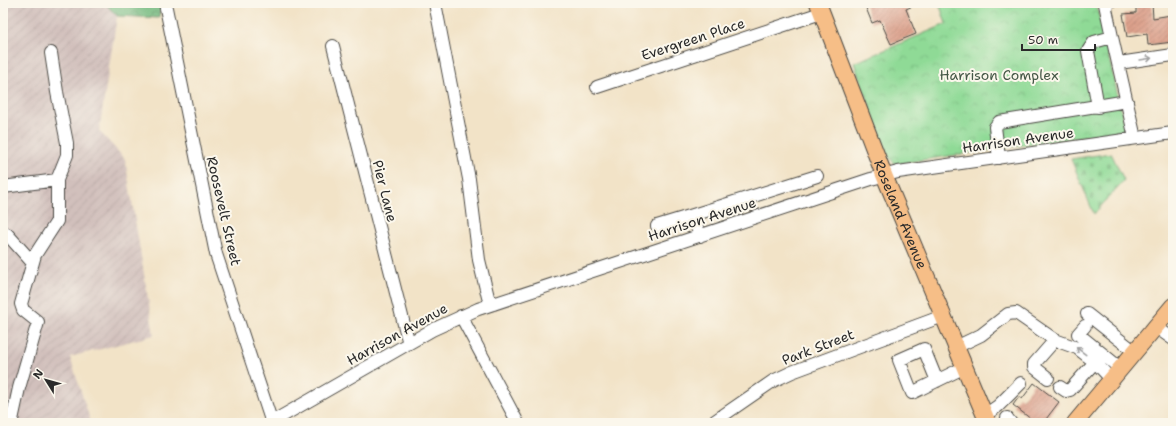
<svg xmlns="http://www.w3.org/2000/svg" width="1176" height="426" font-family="'Shantell Sans',sans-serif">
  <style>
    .industrial { fill: url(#industrial-furrows) }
    .forest { fill: url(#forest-crowns); stroke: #4f7255 }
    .cemetery { fill: url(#cemetery-stones); stroke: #5d8260 }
    .park { fill: url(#park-crowns); stroke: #5d8260 }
    .building { fill: url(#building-hatch) }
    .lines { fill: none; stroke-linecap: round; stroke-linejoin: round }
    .minor-casing { stroke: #494742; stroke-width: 14 }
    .major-casing { stroke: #494742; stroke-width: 18 }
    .minor { stroke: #fff; stroke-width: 12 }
    .major { stroke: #f6be87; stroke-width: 16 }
    .oneway { stroke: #a0a0a0 }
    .labels { text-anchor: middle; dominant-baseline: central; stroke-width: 4; stroke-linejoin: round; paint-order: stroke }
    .street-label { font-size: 14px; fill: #2b2b2b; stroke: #fbf7ec }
    .park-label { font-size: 14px; fill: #445746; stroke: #fbf7ec }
  </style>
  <defs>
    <pattern id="industrial-furrows" width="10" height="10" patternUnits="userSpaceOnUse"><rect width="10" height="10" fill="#d1c0bc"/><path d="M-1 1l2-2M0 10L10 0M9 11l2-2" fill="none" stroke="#b4a5a2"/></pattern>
    <pattern id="forest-crowns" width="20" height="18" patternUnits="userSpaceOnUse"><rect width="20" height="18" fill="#73ba7f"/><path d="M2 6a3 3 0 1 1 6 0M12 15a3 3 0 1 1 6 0" fill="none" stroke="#5f9768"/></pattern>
    <pattern id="cemetery-stones" width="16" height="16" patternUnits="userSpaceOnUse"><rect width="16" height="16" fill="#8fda96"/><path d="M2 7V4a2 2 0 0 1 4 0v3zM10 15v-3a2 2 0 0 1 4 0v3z" fill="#7cbb81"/></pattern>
    <pattern id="park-crowns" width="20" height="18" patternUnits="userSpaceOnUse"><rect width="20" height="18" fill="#8fda96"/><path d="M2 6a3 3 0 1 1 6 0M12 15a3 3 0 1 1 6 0" fill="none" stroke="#7cbb81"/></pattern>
    <pattern id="building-hatch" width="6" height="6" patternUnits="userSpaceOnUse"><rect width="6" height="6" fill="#dda18c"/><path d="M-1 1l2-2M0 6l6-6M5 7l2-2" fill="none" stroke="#b38373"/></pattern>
  </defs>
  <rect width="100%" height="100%" fill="#fbf7ec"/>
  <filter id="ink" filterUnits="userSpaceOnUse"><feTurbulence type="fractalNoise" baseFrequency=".025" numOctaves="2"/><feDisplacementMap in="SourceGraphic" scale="8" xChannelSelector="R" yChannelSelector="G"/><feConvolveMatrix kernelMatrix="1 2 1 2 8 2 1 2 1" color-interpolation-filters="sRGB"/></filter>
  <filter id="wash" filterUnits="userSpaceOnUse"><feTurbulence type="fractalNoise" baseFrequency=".012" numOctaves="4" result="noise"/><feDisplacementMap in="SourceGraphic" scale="16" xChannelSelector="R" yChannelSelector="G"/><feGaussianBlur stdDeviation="0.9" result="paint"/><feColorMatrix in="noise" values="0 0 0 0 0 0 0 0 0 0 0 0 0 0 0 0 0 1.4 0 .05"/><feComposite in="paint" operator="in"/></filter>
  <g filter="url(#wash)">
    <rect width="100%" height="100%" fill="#f2e3c7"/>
    <!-- industrial -->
    <path class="industrial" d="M3,3H105L117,16L99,131L125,159L154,335L70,357L91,423H3Z"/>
    <!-- forest -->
    <path class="forest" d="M105,3H161L159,18L117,16Z"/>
    <!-- cemetery -->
    <path class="cemetery" d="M1111,153L1124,180L1094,214L1071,159Z"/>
    <!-- park -->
    <path class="park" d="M939,3H1096L1126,130L895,164L888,156L854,63L946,24Z"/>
    <g id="blocks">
      <!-- building -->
      <path class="building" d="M864,3H920L906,9L916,34L891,44L880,20L872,23Z
        M1147,3H1152L1153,18L1171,15L1173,42L1148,45L1147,34L1127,37L1123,14L1136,13V5Z
        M1034,383L1059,402L1043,423H1036L1013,405L1019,397L1022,399Z"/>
    </g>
  </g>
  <g filter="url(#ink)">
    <use href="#blocks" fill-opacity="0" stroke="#494742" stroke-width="1"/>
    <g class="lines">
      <defs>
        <path id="minor" d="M165,3L216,254L272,423
          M435,3L469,179L479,260L488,297L494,304
          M1109,3L1105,4L1112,37
          M333,46L408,340V344
          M51,53L57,92L67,143V155L57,180
          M1119,63L1173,55
          M597,87L821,13
          M1098,107L1088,51L1094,42L1112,37L1135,138
          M999,158L995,127L999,122L1127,101
          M3,187L57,180V221L35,255L21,304L23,310L38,322L19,388L12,420
          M657,226L693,215
          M3,232L7,234L32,262
          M700,236L693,215L817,176
          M1087,314L1135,352
          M461,316L518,423
          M1085,326L1078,334L1121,369
          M1156,327L1173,339
          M956,347L981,335L1008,314L1016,313L1055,340
          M1095,362L1112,380
          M1048,378L1034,367V364L1055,340L1077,348L1095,362L1070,390L1066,391L1060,387
          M937,381L924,349L899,360L912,393L965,367
          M985,415L998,406L1021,383
          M1007,418L1011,423
          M270,423L432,330L478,309L871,179L898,172L1173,133
          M712,423L773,381L792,372L943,316"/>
        <g id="major">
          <path id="s1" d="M818,3L884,175L988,423"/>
          <path d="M1075,423L1173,306"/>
        </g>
      </defs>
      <!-- minor casing -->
      <use href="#minor" class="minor-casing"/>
      <!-- major casing -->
      <use href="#major" class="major-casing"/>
      <!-- minor -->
      <use href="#minor" class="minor"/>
      <!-- major -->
      <use href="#major" class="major"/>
    </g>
    <!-- one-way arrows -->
    <defs><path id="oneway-shaft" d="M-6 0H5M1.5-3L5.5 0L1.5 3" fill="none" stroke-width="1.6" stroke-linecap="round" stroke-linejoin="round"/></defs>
    <g class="oneway">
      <use href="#oneway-shaft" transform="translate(1146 59) rotate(-9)"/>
      <use href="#oneway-shaft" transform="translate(1081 351) rotate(-143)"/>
    </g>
  </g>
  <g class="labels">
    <!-- street labels -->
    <g class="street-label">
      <text transform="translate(693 39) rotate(-18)">Evergreen Place</text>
      <text transform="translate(1018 140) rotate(-8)">Harrison Avenue</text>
      <text transform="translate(385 191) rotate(76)">Pier Lane</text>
      <text transform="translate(224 211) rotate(77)">Roosevelt Street</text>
      <text stroke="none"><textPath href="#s1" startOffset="227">Roseland Avenue</textPath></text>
      <text transform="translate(702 219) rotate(-18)">Harrison Avenue</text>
      <text transform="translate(397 334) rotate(-29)">Harrison Avenue</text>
      <text transform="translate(818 347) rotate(-21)">Park Street</text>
    </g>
    <!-- park labels -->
    <g class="park-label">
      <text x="999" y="75">Harrison Complex</text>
    </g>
  </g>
  <!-- margin -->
  <rect width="1176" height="426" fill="none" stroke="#fbf7ec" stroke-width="16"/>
  <!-- north arrow -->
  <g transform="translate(46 380) rotate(307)" stroke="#fbf7ec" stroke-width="3" paint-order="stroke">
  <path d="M0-3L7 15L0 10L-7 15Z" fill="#2b2b2b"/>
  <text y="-6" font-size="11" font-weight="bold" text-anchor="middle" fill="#2b2b2b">N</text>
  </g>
  <!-- scale -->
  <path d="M1022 44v6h73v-6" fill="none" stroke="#2b2b2b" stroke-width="2"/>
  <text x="1028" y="44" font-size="12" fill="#2b2b2b" stroke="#fbf7ec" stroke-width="3" paint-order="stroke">50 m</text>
</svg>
